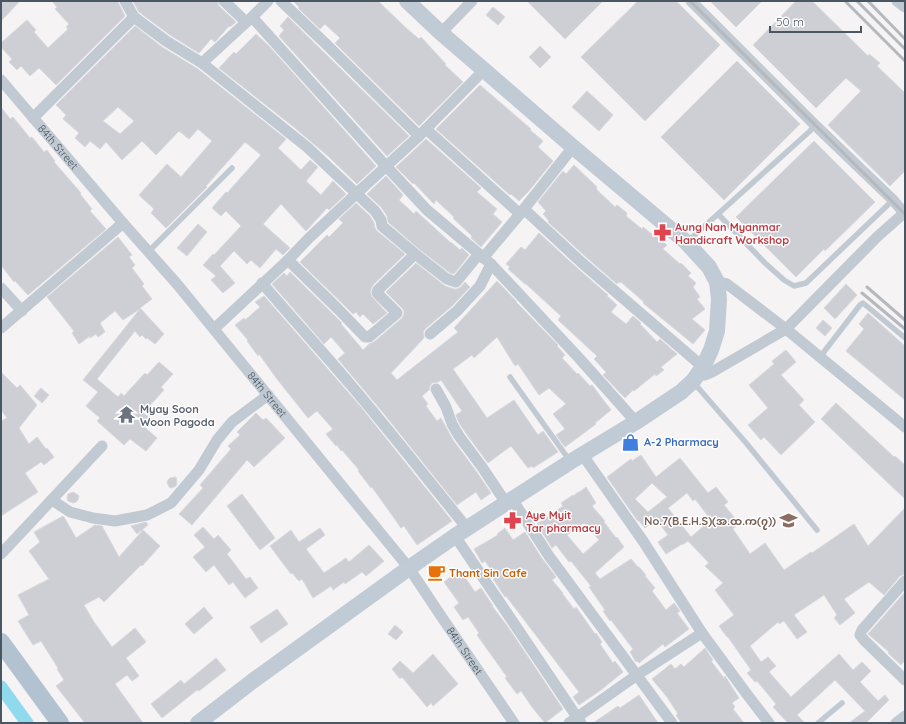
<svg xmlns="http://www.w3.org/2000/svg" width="906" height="724" font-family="Quicksand,'Noto Sans Myanmar',sans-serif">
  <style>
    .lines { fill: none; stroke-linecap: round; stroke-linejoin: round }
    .canal { stroke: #90daee; stroke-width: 13 }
    .building { fill: #cdcfd5; stroke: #d7d9de; fill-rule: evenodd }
    .lane { stroke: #c1cad2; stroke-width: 5.5 }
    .street { stroke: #c1cad2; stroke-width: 11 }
    .secondary { stroke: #c1cbd6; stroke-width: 16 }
    .primary { stroke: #b3c2d1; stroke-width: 18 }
    .rail { stroke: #b5b8bd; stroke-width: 3 }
    .labels { text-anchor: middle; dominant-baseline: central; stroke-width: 3; stroke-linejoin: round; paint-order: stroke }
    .street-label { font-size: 11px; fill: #4a5661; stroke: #fff }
    .health-label { font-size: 11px; font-weight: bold; fill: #be3a42; stroke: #fff; text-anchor: start }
    .worship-label { font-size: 11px; font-weight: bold; fill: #5b616d; stroke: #fff; text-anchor: start }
    .shop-label { font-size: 11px; font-weight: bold; fill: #366cbe; stroke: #fff; text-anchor: start }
    .education-label { font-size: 11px; font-weight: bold; fill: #785e54; stroke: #fff; text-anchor: end }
    .food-label { font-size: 11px; font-weight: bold; fill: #c56008; stroke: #fff; text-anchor: start }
  </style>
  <rect width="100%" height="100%" fill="#f5f3f3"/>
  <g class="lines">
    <!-- canal -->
    <path class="canal" d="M1,687L27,723"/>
  </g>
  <!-- building -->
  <path class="building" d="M1,1H20L1,21Z
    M52,1H118L119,4L125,16L56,85L39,68L30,76L21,66L17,70L9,62L12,59L1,47V43L27,20L36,30L34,32L48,48L68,29L66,27L69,24L55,9L57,7Z
    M133,1H217L219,6L236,22L230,27L229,26L215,42L211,39L199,53L170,35L139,12Z
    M293,1H378L405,27L419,39L421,37L446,64L445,65L463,82L419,126L335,43L340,38L325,24L320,29L298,8L299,7Z
    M527,1H603L565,39Z
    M638,1H676L720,45L645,121L581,57Z
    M710,1H762L736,27Z
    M796,1H812L868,56L869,54L880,63L877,66L905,93V171L890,186L828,125L861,91L846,78L816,108L753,45Z
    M493,7L505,17L498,25L486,15Z
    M288,17L409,136L387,156L279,36L284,30L280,26Z
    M135,26L162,47L198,69L286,139L278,148L301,170L310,160L318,167L306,181L321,195L333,181L346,194L329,210L327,208L306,231L281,204L263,224L290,248L283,255L276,249L260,268L251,260L247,264L234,251L220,266L235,283L223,293L211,280L216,276L203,265L213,254L214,255L241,226L226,211L221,216L212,208L226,192L227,193L261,155L245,142L206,186L207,187L166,228L151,213L154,209L139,195L167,164L181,177L212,141L198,129L189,139L179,131L156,155L142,141L122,160L106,142L100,149L90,141L85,147L75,138L79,133L63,119L66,115L56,105ZM118,107L134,121L120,134L103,121Z
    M256,34L269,46L376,166L357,184L328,156L295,128L219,68L234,52L236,54Z
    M540,46L551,57L540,68L529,57Z
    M737,61L800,124L724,200L661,137Z
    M480,85L531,129L530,130L543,141L538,147L553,161L528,192L519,201L511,194L510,195L436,129Z
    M587,91L613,115L599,131L572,107Z
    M1,107L10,119L13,117L30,138L32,137L44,152L47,150L55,161L54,162L81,193L80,194L92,209L90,211L106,229L28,295L15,281L14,282L1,265Z
    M426,139L481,188L477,192L497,209L493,214L502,222L481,247L471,238L472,236L453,218L454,217L436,200L434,204L414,183L413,184L396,167Z
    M814,141L875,202L825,251L824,249L796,277L736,217Z
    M574,165L597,187L596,189L615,207L617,205L627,213L626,216L642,229L643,227L653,235L657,230L665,237L662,241L667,245L663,249L680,264L681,263L691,273L688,276L696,283L693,287L700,297L697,299L705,309L692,319L705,330L693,344L643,303L644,302L621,282L620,283L618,282L617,284L586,257L548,222L549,221L543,214L546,211L538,202L563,171L566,174Z
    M386,176L403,195L399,200L414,214L416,211L451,243V242L460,250L462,248L469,255L454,274L450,273L419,249L388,222L387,216L381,207L367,194Z
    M356,203L370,216L374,223L375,228L377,231L405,254L373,285L371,289L370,292L372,297L387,313L373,324L363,314L360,317L356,312L353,314L300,262L327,235L329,237L343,223L339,219Z
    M198,224L207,232L187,256L177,248Z
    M539,233L576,267L608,295L607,296L617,305L611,312L626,324L633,316L641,323L640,324L657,342L660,339L677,354L661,367L664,370L656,376L655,374L634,391L633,390L625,398L603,375L606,372L594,359L597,356L558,320L561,316L526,284H525L508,269L510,267L506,264L521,247L525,250Z
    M118,237L132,255L129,257L135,265L132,268L144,284L142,286L152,299L140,308L164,334L155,344L147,338L146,339L142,335L140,337L135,331L97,379L118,397L121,393L124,396L145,373L147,375L159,362L173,374L161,387L164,390L143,413L149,417L142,425L157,438L146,451L130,439L124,445L97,421L100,418L86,406L98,392L83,380L140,309L123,320L115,311L100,323L105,332L98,337L96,334L90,338V336L79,344L72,333L74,331L47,297Z
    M416,263L445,286L454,289H457L461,287L465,282L470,287L452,306L425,329L423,332L424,338L391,373L397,380L458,332L454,328L497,281L517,302H516L558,345L557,346L565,355L562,358L577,374L578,373L590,386L592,385L611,410L595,423L596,424L565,447L556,435L565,429L553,414L566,404L549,388L539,395L518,364L515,366L497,337L474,358L472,355L453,369L487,418L514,400L538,435L543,431L558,452L533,468L532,466L528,468L511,446L488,463L465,432L458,421L456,415L462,411L441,380L438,382L432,383L430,386L429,390L422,396L428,404L426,406L437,421L441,418L453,440L476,471L491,493L481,500L476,492L457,505L385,415L338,359L345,353L331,337L324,344L272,284L284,273L287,276L290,272L342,323L341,324L363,350L369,344L374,342L402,318L404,314V311L402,308L386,292Z
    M846,284L857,295L835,319L824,308Z
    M264,296L360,406L452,521L417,545L404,526L401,528L372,487L371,488L358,471L359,470L342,450L341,451L337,445L336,446L326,434L333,429L317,411L308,418L277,379L259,354L258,356L247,341L248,340L235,325L244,318L245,320L260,307L255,302Z
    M868,313L905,346V400L846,351L864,329L859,324Z
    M823,320L832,328L825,336L816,328Z
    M786,350L796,362L781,375L804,400L799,405L815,422L781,455L764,437L761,440L748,425L768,408L749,385L774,364L772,361Z
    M1,372L17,388L20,385L37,405L19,428L29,444L37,437L46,449L47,448L54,457L44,465L41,462L25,473L38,492L1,516V421L7,418L1,410Z
    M41,388L49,395L42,403L34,396Z
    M836,403L894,457L895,456L905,465V499L821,419Z
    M256,413L263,420L266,418L285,438L254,467L247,460L192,525L179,514L203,488L200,485L231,449L228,446L240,435L237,432Z
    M641,455L656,477L680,458L708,493L716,487L728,502L724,505L739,523L733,529L750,554L765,543L784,570L811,552L812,553L854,524L868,546L905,508V574L900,576L884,595L869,582L844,599L855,613L840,625L834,618L837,615L824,595L794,615L807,632L797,639L784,621L779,624L778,622L750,646L761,662L768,657L776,666L769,672L791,697L839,654L853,670L862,662L871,671L860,682L878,701L885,695L889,700L866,723H849L865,711L835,680L797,715L805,723H788L773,707L776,704L757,681L755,682L747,673L751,670L728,637H727L719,626L734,615L715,590L723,583L705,566L709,563L688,541L682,545V544L666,554L658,542L668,535L656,519L645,528L639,521H638L637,520L607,477L631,459L632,461ZM652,483L667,497L648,512L635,499ZM687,493L693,501L695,499L711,520L691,537L668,508Z
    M176,477L177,483L176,486L174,487L171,488L169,487L167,482L168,480L170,478Z
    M586,487L596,503L592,506L605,521L604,522L616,538L617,537L624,547L595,573L600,579L631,559L638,567H639L646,575L645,576L655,588L652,591L666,610L674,603L680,611L677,613L689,629L665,647L663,644L639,663L637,661L636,662L630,652L633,649L611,620L610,621L603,611L605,610L589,587L591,586L571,561L569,562L556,545L552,548L537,524L563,506L561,503L573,495V496L580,491V492ZM584,523L599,540L583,554L567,535Z
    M73,492L75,493L79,496L78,500L76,502L73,503L68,501L67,498L68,494Z
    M242,494L275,538L260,550L227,506Z
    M63,516L64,517L76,538L95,525L102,526L119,557L143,530L160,546L142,566L141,565L104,602L99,597L84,605L94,622L112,647L135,628L146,642L126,658L139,676L132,681L127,675L115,684L143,723H85L56,686L64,680L57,669L58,668L41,641L33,645L18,621L29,615L18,595L49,579L29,551L40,542L34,532Z
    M146,522L148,525L137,534L131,526Z
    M203,527L214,539L218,535L231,550L227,554L246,579L250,577L258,588L245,598L233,582L229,585L214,565L206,572L193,557L205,547L194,535Z
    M320,528L325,535L306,549L324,573L346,558L349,562L369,545L384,561L366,576L362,572L345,584L344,582L333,590L331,586L313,598L302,579L299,581L292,573L291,574L270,546L291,530L299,542Z
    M505,528L513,540L525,532L541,557L556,577L552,580L563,593H562L574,609L576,607L595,634L596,633L602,642L600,644L613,663L615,661L623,672L601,690L579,705L573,697L579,692L506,596L505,597L493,579L496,577L485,561L482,563L474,549L498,535L497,534Z
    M460,570L475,592L481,588L493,606H492L508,627L563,709L545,723L532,707L521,691L517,694L505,678L507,677L477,635L479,633L468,617L463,620L454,607L459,603L444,582Z
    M905,592V660L901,665L888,653L889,652L868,634Z
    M204,607L213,618L194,634L185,624Z
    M277,609L288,624L261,643L250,627Z
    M395,625L403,632L396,640L388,634Z
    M705,648L713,660L711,661L724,678L725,676L739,698L732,703L735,707L733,709L744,723H681L676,715L678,714L667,697L652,679L671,664L675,669L681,664L684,667Z
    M433,654L458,684L433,706L431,703L427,707L402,677L400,679L392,669L400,661L413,673Z
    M216,658L226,670L199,691L197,690L162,718L151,704L181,680L184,684Z
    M639,695L658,723H593L618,706L620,708Z"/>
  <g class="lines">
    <!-- lane -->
    <path class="lane" d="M718,214L765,263L784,280L794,286L806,283L893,200
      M688,241L810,131L815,125
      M148,252L232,168
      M820,357L860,305L863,303L905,338
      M510,377L570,461
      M694,383L747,444L817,530
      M818,723L842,703"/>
    <!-- street -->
    <g class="street">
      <path d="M125,1L134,17"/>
      <path d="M224,1L246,22"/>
      <path d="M281,1L326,44L419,136"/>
      <path d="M691,1L815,125L893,200L904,213"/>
      <path d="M897,1L905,7"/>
      <path d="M252,17L386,166L427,210L491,264L579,358L636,422"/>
      <path d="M441,33L472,1"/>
      <path d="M202,63L307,147L375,211L381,220L382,226L415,254L447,279L456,282L479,254"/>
      <path id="s1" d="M1,80L123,223L177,284L409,568L441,616L514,723"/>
      <path d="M33,118L134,17L166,41L202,63L252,17L268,1"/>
      <path d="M426,129L520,214"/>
      <path d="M524,209L581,262L703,367"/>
      <path d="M483,258L520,214L573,147"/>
      <path d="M288,260L338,309L365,337H369L396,314L397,313L378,294L377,292L378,290L415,254"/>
      <path d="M717,282L727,284L786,329L905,427"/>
      <path d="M262,283C291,317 321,350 350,384C390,431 428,480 467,528"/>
      <path d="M1,288L22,311"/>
      <path d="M1,328L123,223"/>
      <path d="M214,329L288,260L309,238L356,194L419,136L484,70"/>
      <path d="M430,334L457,311L480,286L491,264"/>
      <path d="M697,374L705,375L712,372L786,329L877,237L904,213L905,214"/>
      <path d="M436,389L446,407L452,424L459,436L482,467L506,503"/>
      <path d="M582,454L643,541L702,633L746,693L769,723"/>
      <path d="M512,499L549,556L672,723"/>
      <path d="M52,500L70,512L93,518L115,521L147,515L171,503L199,470L217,440L232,422L268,395"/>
      <path d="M455,536L581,723"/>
      <path d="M1,554L102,446"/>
      <path d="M905,581L862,630L860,635L864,640L905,680"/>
      <path d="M569,723L637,675L702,633"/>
      <path d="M896,723L905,716"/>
    </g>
    <!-- secondary -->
    <path class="secondary" d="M198,723L254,680L409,568L455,536L570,462L636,422L681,392L693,381L703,367L711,350L717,331L719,299L717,282L709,267L686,242L573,147L484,70L441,33L407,1"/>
    <!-- primary -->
    <path class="primary" d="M1,642L60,723"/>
    <!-- rail -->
    <path class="rail" d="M690,1L905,214
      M845,1L905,61
      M857,1L905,49
      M868,1L905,39
      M867,287L905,320
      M862,293L905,329"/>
  </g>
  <!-- icons -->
  <defs>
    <symbol id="pharmacy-bare" viewBox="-9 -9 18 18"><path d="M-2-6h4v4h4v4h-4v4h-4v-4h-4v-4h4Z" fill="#e0444e" stroke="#fff" stroke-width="2.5" paint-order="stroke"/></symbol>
    <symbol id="temple-bare" viewBox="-9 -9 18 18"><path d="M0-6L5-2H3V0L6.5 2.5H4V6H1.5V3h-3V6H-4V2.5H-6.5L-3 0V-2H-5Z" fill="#6b7280" stroke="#fff" stroke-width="2.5" paint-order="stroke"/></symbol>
    <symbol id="shop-bare" viewBox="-9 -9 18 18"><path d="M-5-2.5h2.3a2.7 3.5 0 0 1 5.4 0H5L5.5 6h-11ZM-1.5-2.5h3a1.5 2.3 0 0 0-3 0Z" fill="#3f7fe0" stroke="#fff" stroke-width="2.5" paint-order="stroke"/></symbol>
    <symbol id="school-bare" viewBox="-9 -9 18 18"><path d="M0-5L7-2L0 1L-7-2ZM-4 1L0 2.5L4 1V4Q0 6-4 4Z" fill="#8d6e63" stroke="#fff" stroke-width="2.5" paint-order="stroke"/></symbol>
    <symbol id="cafe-bare" viewBox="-9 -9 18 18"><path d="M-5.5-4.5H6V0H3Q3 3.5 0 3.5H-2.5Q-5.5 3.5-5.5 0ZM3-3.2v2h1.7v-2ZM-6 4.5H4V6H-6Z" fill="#e8710a" stroke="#fff" stroke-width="2.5" paint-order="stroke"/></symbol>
  </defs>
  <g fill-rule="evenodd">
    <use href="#pharmacy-bare" x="650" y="220" width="25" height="25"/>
    <use href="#temple-bare" x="114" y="402" width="25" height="25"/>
    <use href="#shop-bare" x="618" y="430" width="25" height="25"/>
    <use href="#pharmacy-bare" x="500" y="508" width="25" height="25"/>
    <use href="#school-bare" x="776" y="508" width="25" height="25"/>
    <use href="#cafe-bare" x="424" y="560" width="25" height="25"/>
  </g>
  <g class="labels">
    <!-- street labels -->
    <g class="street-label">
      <text stroke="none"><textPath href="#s1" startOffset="88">84th Street</textPath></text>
      <text stroke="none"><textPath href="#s1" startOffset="412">84th Street</textPath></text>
      <text stroke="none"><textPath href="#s1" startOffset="736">84th Street</textPath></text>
    </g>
    <!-- health labels -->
    <g class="health-label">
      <text x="675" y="227">Aung Nan Myanmar<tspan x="675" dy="13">Handicraft Workshop</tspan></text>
      <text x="526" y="515">Aye Myit<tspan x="526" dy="13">Tar pharmacy</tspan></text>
    </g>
    <!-- worship labels -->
    <g class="worship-label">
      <text x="140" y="409">Myay Soon<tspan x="140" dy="13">Woon Pagoda</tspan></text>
    </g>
    <!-- shop labels -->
    <g class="shop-label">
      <text x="644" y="442">A-2 Pharmacy</text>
    </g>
    <!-- education labels -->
    <g class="education-label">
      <text x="776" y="521">No.7(B.E.H.S)(အ.ထ.က(၇))</text>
    </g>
    <!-- food labels -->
    <g class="food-label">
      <text x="449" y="573">Thant Sin Cafe</text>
    </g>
  </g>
  <!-- border -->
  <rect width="906" height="724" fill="none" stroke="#4a5661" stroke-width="4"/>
  <!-- scale -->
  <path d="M770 26v6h91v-6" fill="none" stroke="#4a5661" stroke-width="2"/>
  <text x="776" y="26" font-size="12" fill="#4a5661" stroke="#ffffff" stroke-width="3" paint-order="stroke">50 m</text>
</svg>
